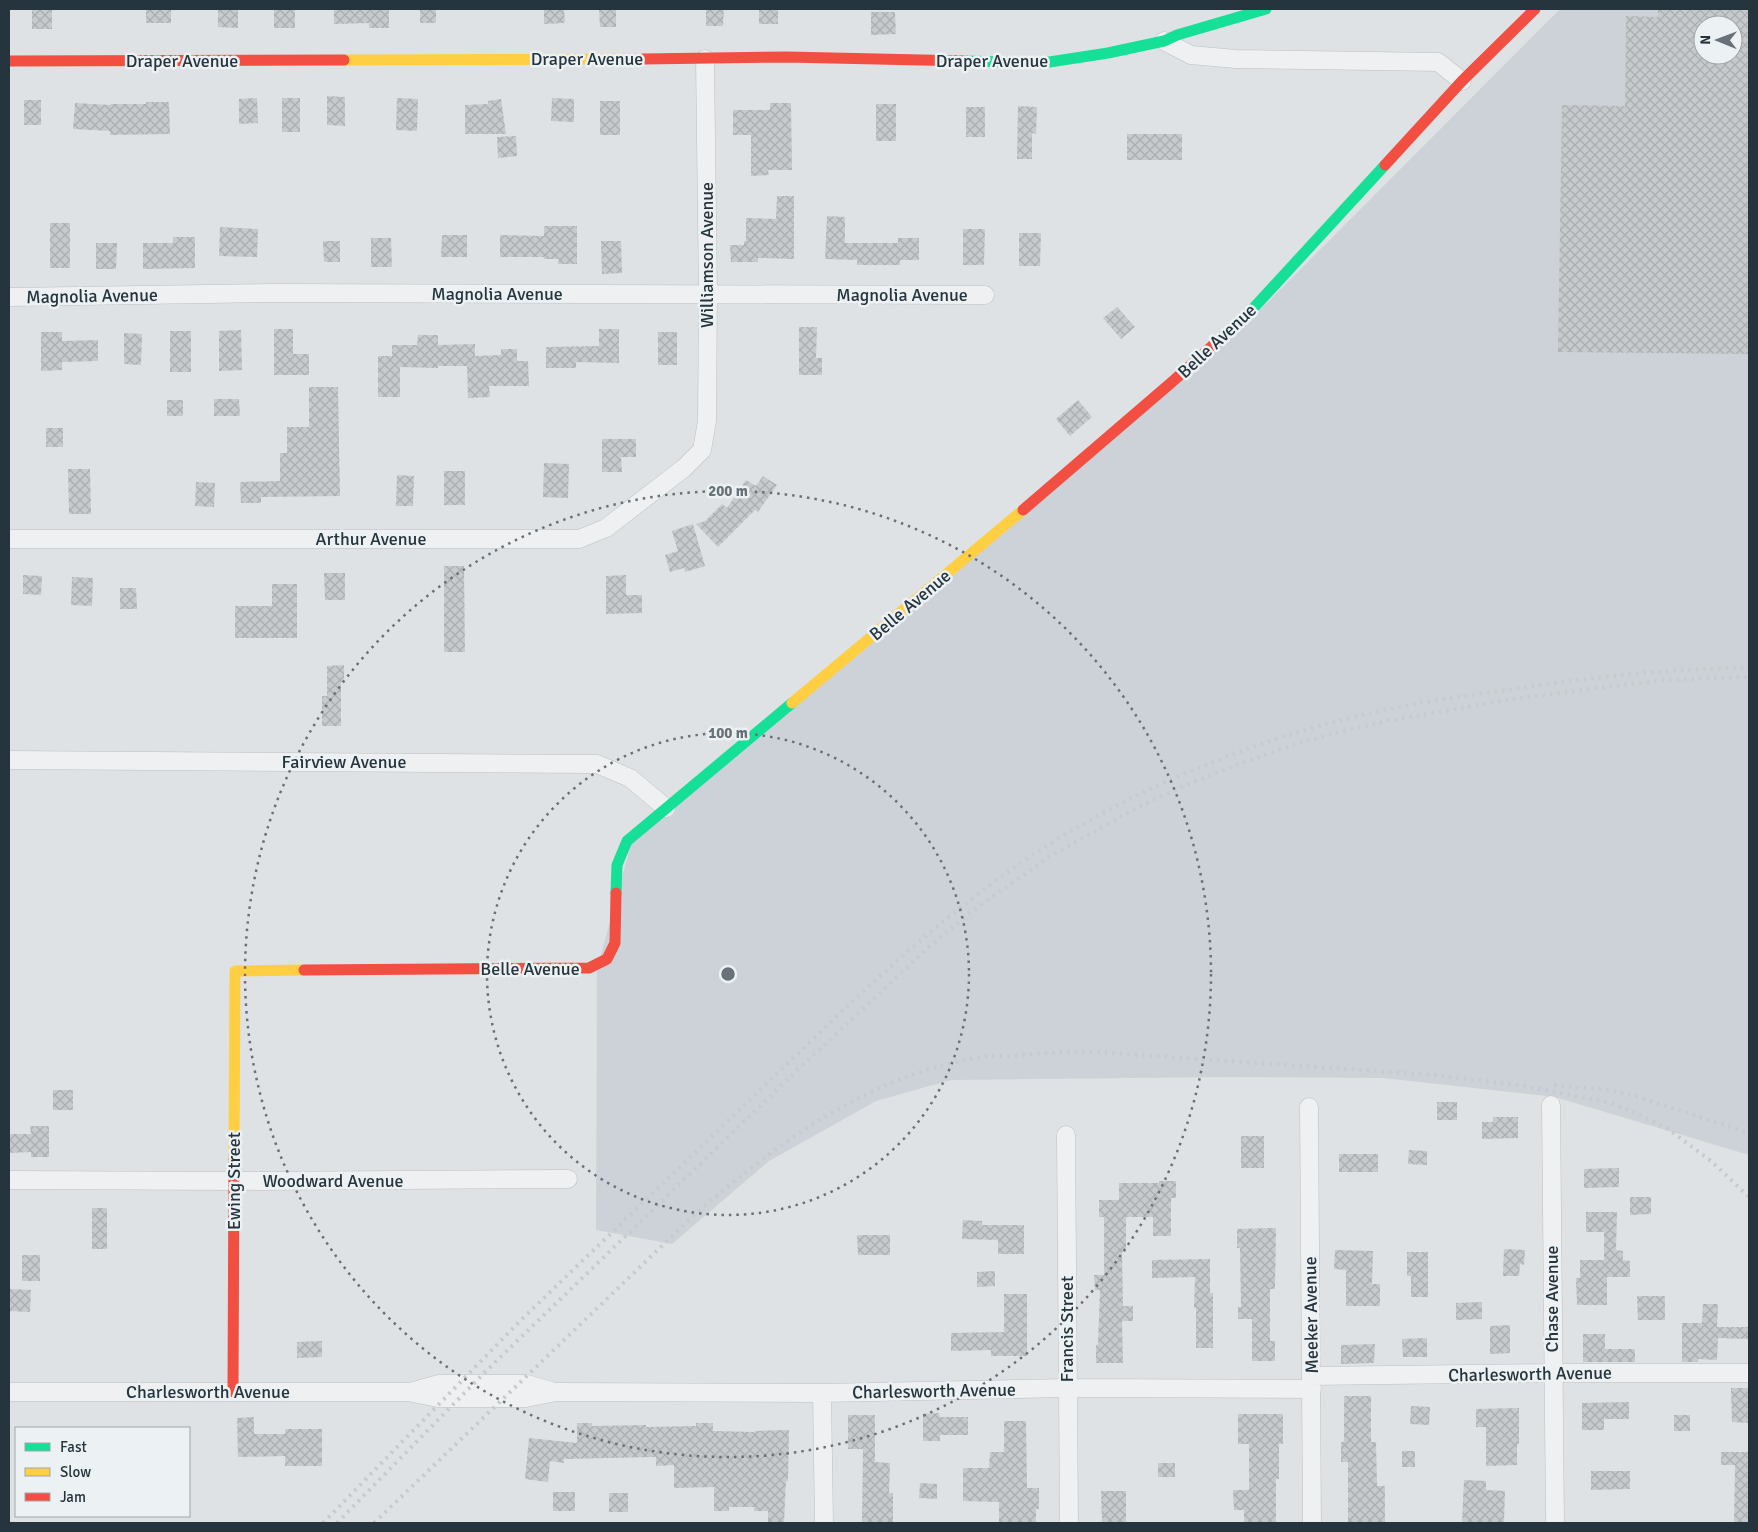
<svg xmlns="http://www.w3.org/2000/svg" width="1758" height="1532" font-family="Signika,sans-serif">
  <style>
    .built { fill: #ccd2d8; fill-rule: evenodd }
    .building { fill: url(#building-cross-hatch); fill-rule: evenodd }
    .lines { fill: none; stroke-linecap: round; stroke-linejoin: round }
    .street-casing { stroke: #bdc0c2; stroke-width: 19 }
    .street { stroke: #eef0f1; stroke-width: 18 }
    .fast { stroke: #16e098; stroke-width: 11 }
    .slow { stroke: #ffcf43; stroke-width: 11 }
    .jam { stroke: #f24e42; stroke-width: 11 }
    .rail { stroke: #c8cacc; stroke-width: 4; stroke-dasharray: 2.5 5; stroke-linecap: butt }
    .ring { fill: none; stroke: #677177; stroke-width: 2.5; stroke-dasharray: 2.5 5 }
    .labels { text-anchor: middle; dominant-baseline: central; stroke-width: 5; stroke-linejoin: round; paint-order: stroke }
    .street-label { font-size: 18px; fill: #26343d; stroke: #ecf1f4 }
    .centre { fill: #677177; stroke: #ecf1f4; stroke-width: 2.5 }
    .ring-label { font-size: 15px; text-anchor: middle; font-weight: bold; fill: #677177; stroke: #ecf1f4; stroke-width: 5; stroke-linejoin: round; paint-order: stroke }
  </style>
  <defs>
    <pattern id="building-cross-hatch" width="8" height="8" patternUnits="userSpaceOnUse" patternTransform="scale(1.25)"><rect width="8" height="8" fill="#c7cacc"/><path d="M0 0l8 8M0 8l8-8" fill="none" stroke="#abaeb0"/></pattern>
  </defs>
  <rect width="100%" height="100%" fill="#dfe2e4"/>
  <!-- built -->
  <path class="built" d="M1560,9H1749V1155L1555,1097L1383,1078L1229,1077L951,1080L876,1101L769,1161L672,1244L596,1230L597,969L631,844L1250,320ZM1703,25H1733V55H1703Z"/>
  <!-- building -->
  <path class="building" d="M32,9H52V29H32Z
    M146,9H171V23H146Z
    M218,9H238V28L218,27Z
    M274,9H295V28H274Z
    M334,9H389V28H369V23L334,24Z
    M420,9H436V23H420Z
    M544,9H564L565,23L544,24Z
    M599,9H616V27H600Z
    M706,9H724L723,26H706Z
    M759,9H778V24H759Z
    M1658,9H1749V354L1558,352L1562,105L1625,106L1626,16L1658,17ZM1703,25H1733V55H1703Z
    M871,12H895L896,34L871,35Z
    M327,96L345,97V126L327,125Z
    M257,98L258,123L239,124V99Z
    M282,98H300V132H282Z
    M397,98L418,99L417,131L396,130Z
    M552,98L574,99V122L551,121Z
    M501,99L506,134H465V105L488,104V101Z
    M24,100H41V125H24Z
    M600,101H620V135H600Z
    M146,102H169L170,134L110,135V131L73,129L75,103L110,105V104H146Z
    M770,103H791L792,170H768L769,175L751,176V135H733V110H770Z
    M876,104H896V141H876Z
    M1018,106L1037,107L1036,134L1032,133V159H1017Z
    M966,107H985V137H966Z
    M1127,134H1182V160H1127Z
    M516,136L517,156L498,158L497,137Z
    M777,196H794V259L758,258V262H731L730,245H744V241H746V218L776,219Z
    M827,216L845,217V243H898V238H919V260H900V265H857V260L825,259Z
    M50,223H70V268H50Z
    M544,226H577V264H558L559,259H544V257H500V235L544,236Z
    M220,227L258,229L257,257L219,256Z
    M963,229H985L984,265H963Z
    M1019,233H1041L1040,266H1019Z
    M442,235H467V257H441Z
    M173,237H195V268L143,269V243H173Z
    M371,238H391L392,267H371Z
    M323,241H340V262H324Z
    M601,241H621L622,273L602,274Z
    M96,243H117L116,269H96Z
    M1117,307L1135,327L1121,339L1103,318Z
    M799,327H817L816,358H822V375H799Z
    M274,329H293V354H309V375H274Z
    M599,329H619V363L576,362V368H546V347L599,346Z
    M241,330L242,370L219,371V331Z
    M170,331H191V372H170Z
    M41,332H62V341L98,340V361L62,362V370L41,371Z
    M658,332H677V365H658Z
    M124,333L142,334L141,365L124,364Z
    M418,335H438V345L475,344V356L501,355V349H517V361H528L529,386H489L490,397L468,398L467,366H438V368L400,367V397H378V356H392V345H417Z
    M309,387H338L340,496L261,497V503H241L240,482L280,481V453H287V427H309Z
    M214,399H239L240,416H214Z
    M167,400H183V416H167Z
    M1078,400L1092,417L1070,436L1056,419Z
    M46,428H63V447H46Z
    M602,439H636V457H621L622,472H602Z
    M544,463L569,464L568,498L543,497Z
    M68,469H90L91,514H69Z
    M444,471H465V505H444Z
    M397,475L414,476L413,506H396Z
    M763,476L777,485L758,512L755,510L718,547L696,524L705,521L722,504L727,508L746,480L756,486Z
    M196,482L215,483L214,507L195,506Z
    M693,524L705,566L685,572L684,568L670,572L665,555L678,551L672,531Z
    M444,566H464L465,652H444Z
    M324,573H345V600H325Z
    M23,575L42,576L41,595L23,594Z
    M626,575V595H642V613L606,614V576Z
    M72,577L93,578L92,606L71,605Z
    M272,584H297V638H235V606H272Z
    M120,588H136L137,609H120Z
    M344,665V682H341V726H322V696H327V666Z
    M53,1090H73V1110H53Z
    M1437,1102H1457V1120H1437Z
    M1493,1117H1518V1138L1482,1139V1122H1493Z
    M30,1126H49V1157H31V1152L9,1153V1134H31Z
    M1241,1136H1264V1168H1241Z
    M1409,1150L1427,1151V1165L1408,1164Z
    M1339,1154H1378V1172H1339Z
    M1619,1168V1187L1584,1188V1169Z
    M1159,1181H1176V1198H1171V1236H1153V1217H1126V1252H1122L1123,1306H1133V1321H1122L1123,1363H1096V1345H1098L1100,1290H1095L1094,1275H1104V1217H1099V1200H1119V1183H1159Z
    M1630,1197H1651V1214L1630,1215Z
    M92,1208H107V1249H92Z
    M1586,1212H1617L1616,1250L1623,1251V1260L1630,1261V1277H1607V1305H1577L1576,1278H1580V1260H1604V1232H1586Z
    M963,1220L982,1221V1225H1024V1254H998V1240L962,1239Z
    M1276,1228L1275,1289H1270V1341H1275V1361H1252V1319H1238V1307H1241L1240,1248H1237V1229Z
    M857,1235H890V1255H858Z
    M1504,1249L1525,1250L1524,1265L1520,1264L1519,1276H1503Z
    M1335,1250L1373,1251L1372,1284H1380V1306H1346V1270L1334,1269Z
    M1407,1252H1428V1297H1411V1276H1407Z
    M22,1255H40V1281H22Z
    M1210,1259V1293H1213V1348H1196V1308H1194L1195,1277L1152,1278V1260Z
    M995,1271V1286L977,1287V1272Z
    M9,1289L31,1290L30,1312L9,1311Z
    M1004,1294H1027V1356H991V1350L951,1351V1333L1004,1332Z
    M1637,1296H1665V1320H1638Z
    M1482,1302V1319L1456,1320V1303Z
    M1703,1304H1718L1717,1327H1749V1339L1718,1338L1717,1360L1698,1359V1362H1682V1323H1702Z
    M1510,1325V1353L1490,1354V1326Z
    M1583,1334H1605V1349H1635V1362H1583Z
    M1427,1338V1357H1403L1402,1339Z
    M322,1341V1357L297,1358V1342Z
    M1375,1344L1374,1363L1341,1364V1345Z
    M1731,1388H1749V1423L1732,1422Z
    M1344,1396H1371V1442H1376L1377,1486H1385V1523H1348V1462H1341V1442H1344Z
    M1629,1402V1419H1604V1430H1582V1403Z
    M1411,1406L1430,1407L1429,1425L1410,1424Z
    M1519,1408V1444H1517V1465L1486,1466V1427H1476V1409Z
    M939,1413L940,1417H968V1435H940V1441H923V1414Z
    M1238,1414H1283V1444H1279V1479H1276V1523H1244V1510H1234L1233,1490H1249V1444H1238Z
    M848,1415H875V1462L890,1463L889,1493H893V1523H862L863,1449H848Z
    M1674,1415H1690V1431H1674Z
    M254,1417V1434H285V1429H322V1466H285V1456L238,1457L237,1418Z
    M1004,1421H1026L1027,1488H1039V1509H1036V1523H999V1502L963,1501V1468H989L990,1452H1004Z
    M577,1423H592V1426L646,1425V1427L696,1426V1423H713V1431L755,1432V1431L789,1430L788,1481H786L784,1523H768V1511H754V1507H729V1511H714V1487L674,1488V1465L656,1466V1457L564,1459V1463L550,1461L548,1482L525,1479L529,1438L577,1443Z
    M1402,1451H1415V1467H1402Z
    M1721,1452H1749V1523H1734L1735,1465H1721Z
    M1158,1463H1175V1477H1158Z
    M1591,1471H1630V1489L1591,1490Z
    M1464,1480L1486,1481V1490L1505,1491L1504,1523H1462Z
    M920,1483L937,1484V1499L919,1498Z
    M1101,1491H1126V1523H1102Z
    M553,1492H575V1511H553Z
    M609,1493H628V1512H609Z"/>
  <g class="lines">
    <defs>
      <path id="street" d="M1164,41L1191,55L1236,59L1438,62L1462,81
        M9,297L274,293L985,295
        M9,539H579L606,528L684,468L702,450L707,421L708,295L705,59
        M9,760L597,764L630,778L666,808
        M1551,1105L1555,1523
        M1309,1107L1312,1523
        M1066,1135L1069,1523
        M9,1180L234,1181L568,1179
        M1312,1376L1553,1373H1749
        M414,1391L439,1384H527L551,1391
        M9,1392H408L438,1398H526L556,1392L822,1393L1067,1388L1312,1389
        M822,1393L824,1523"/>
    </defs>
    <!-- street casing -->
    <use href="#street" class="street-casing"/>
    <!-- street -->
    <use href="#street" class="street"/>
    <!-- fast -->
    <path class="fast" d="M967,61L1043,63L1108,53L1164,41L1177,35L1266,9
      M1249,313L1385,165
      M616,893L617,865L627,841L792,703"/>
    <!-- slow -->
    <path class="slow" d="M344,60L643,59
      M792,703L1023,510
      M234,1157L235,971L304,970"/>
    <!-- jam -->
    <path class="jam" d="M643,59L787,57L967,61
      M9,61L344,60
      M1385,165L1462,81L1535,9
      M1023,510L1172,382L1249,313
      M304,970L589,968L607,959L615,943L616,893
      M233,1392L234,1157"/>
    <!-- rail -->
    <path class="rail" d="M1554,1085L1609,1090L1638,1097L1749,1133
      M323,1523L522,1319L838,1015C903,954 970,895 1045,847C1148,781 1270,734 1389,709C1437,699 1486,693 1534,686C1606,676 1677,668 1749,668
      M337,1523L484,1373L789,1078L931,945L971,912L1052,855L1144,804L1191,783L1239,764L1299,743L1348,730L1392,720L1507,700L1614,686L1665,680L1749,677
      M374,1523L693,1216C778,1143 861,1080 974,1058C985,1056 997,1056 1009,1056C1038,1053 1067,1052 1096,1052L1435,1075L1525,1086L1611,1103L1640,1115L1668,1129L1711,1161L1749,1197"/>
  </g>
  <!-- distance rings -->
  <g class="ring">
    <circle cx="728" cy="974" r="241"/>
    <circle cx="728" cy="974" r="483"/>
  </g>
  <g class="labels">
    <!-- street labels -->
    <g class="street-label">
      <text x="587" y="59">Draper Avenue</text>
      <text x="182" y="61">Draper Avenue</text>
      <text x="992" y="61">Draper Avenue</text>
      <text transform="translate(707 255) rotate(-90)">Williamson Avenue</text>
      <text x="497" y="294">Magnolia Avenue</text>
      <text x="902" y="295">Magnolia Avenue</text>
      <text transform="translate(92 296) rotate(-1)">Magnolia Avenue</text>
      <text transform="translate(1217 341) rotate(-43)">Belle Avenue</text>
      <text x="371" y="539">Arthur Avenue</text>
      <text transform="translate(910 605) rotate(-40)">Belle Avenue</text>
      <text x="344" y="762">Fairview Avenue</text>
      <text x="530" y="969">Belle Avenue</text>
      <text transform="translate(234 1181) rotate(-90)">Ewing Street</text>
      <text x="333" y="1181">Woodward Avenue</text>
      <text transform="translate(1552 1299) rotate(-90)">Chase Avenue</text>
      <text transform="translate(1311 1315) rotate(-91)">Meeker Avenue</text>
      <text transform="translate(1067 1329) rotate(-90)">Francis Street</text>
      <text transform="translate(1530 1374) rotate(-1)">Charlesworth Avenue</text>
      <text transform="translate(934 1391) rotate(-1)">Charlesworth Avenue</text>
      <text x="208" y="1392">Charlesworth Avenue</text>
    </g>
  </g>
  <circle cx="728" cy="974" r="8" class="centre"/>
  <g class="ring-label">
    <text x="728" y="496">200 m</text>
    <text x="728" y="738">100 m</text>
  </g>
  <!-- border -->
  <rect width="1758" height="1532" fill="none" stroke="#26343d" stroke-width="20"/>
  <!-- legend -->
  <rect x="15" y="1427" width="175" height="90" fill="#ecf1f4" stroke="#9da5ab"/>
  <rect x="25" y="1443" width="25" height="8" fill="#16e098" stroke="#9da5ab"/>
  <text x="60" y="1452" font-size="15" fill="#26343d">Fast</text>
  <rect x="25" y="1468" width="25" height="8" fill="#ffcf43" stroke="#9da5ab"/>
  <text x="60" y="1477" font-size="15" fill="#26343d">Slow</text>
  <rect x="25" y="1493" width="25" height="8" fill="#f24e42" stroke="#9da5ab"/>
  <text x="60" y="1502" font-size="15" fill="#26343d">Jam</text>
  <!-- north arrow -->
  <g transform="translate(1718 40) rotate(271)"><circle r="24" fill="#ecf1f4" stroke="#9da5ab"/>
  <path d="M0-4L9 19L0 12L-9 19Z" fill="#677177"/>
  <text y="-8" font-size="14" font-weight="bold" text-anchor="middle" fill="#26343d">N</text>
  </g>
</svg>
